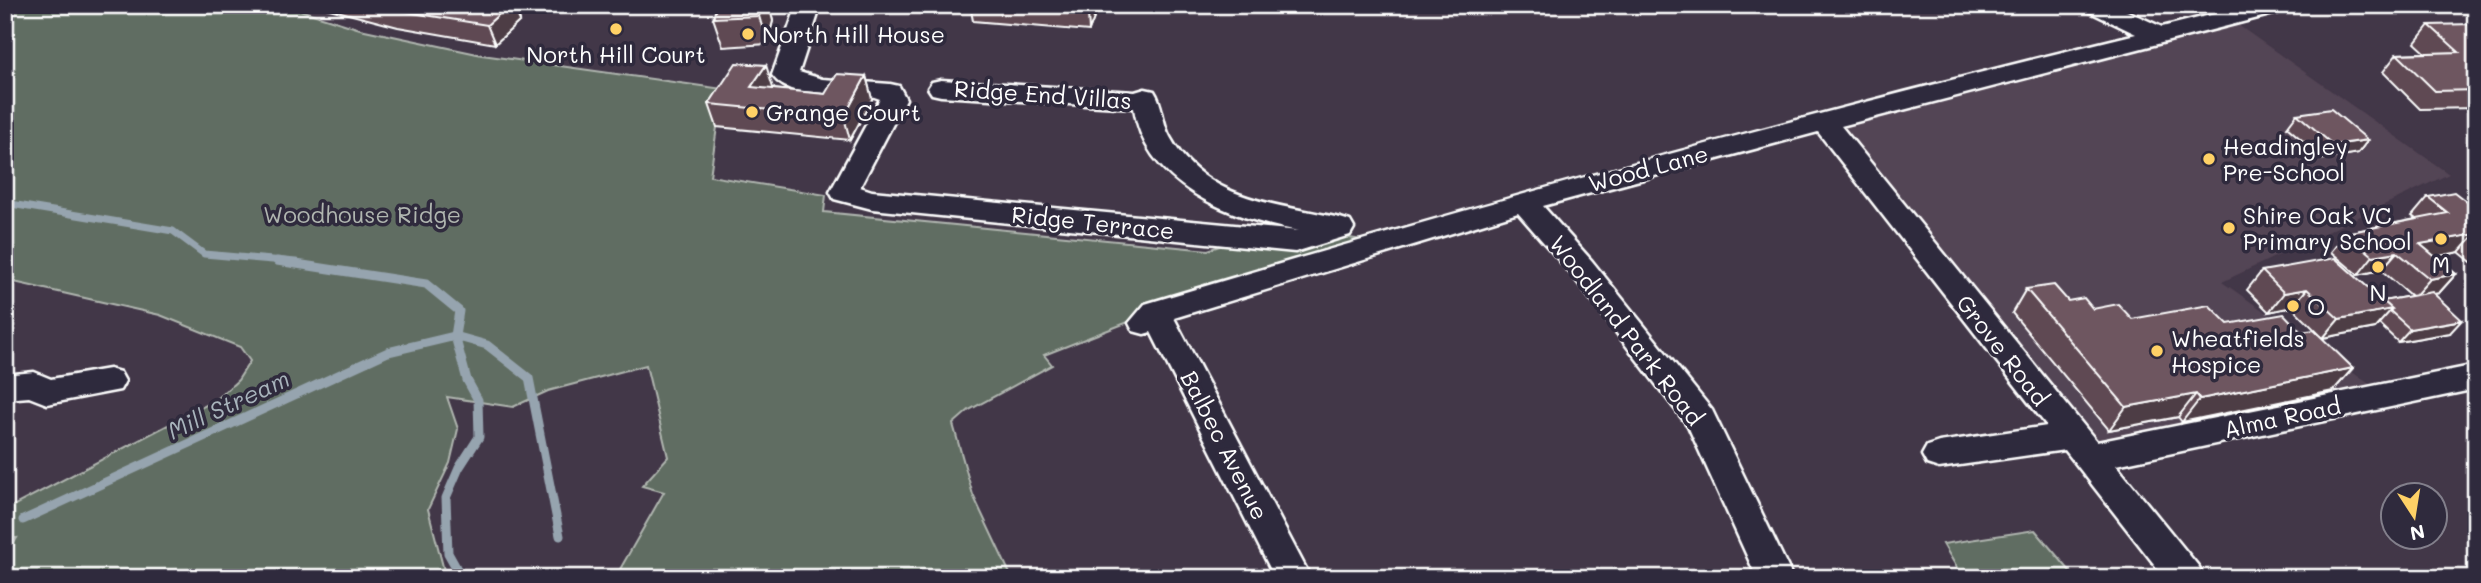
<svg xmlns="http://www.w3.org/2000/svg" width="2481" height="583" font-family="Mali,sans-serif">
  <style>
    .built { fill: #534454 }
    .green { fill: #616d62; stroke: #b0b6b0; stroke-width: 2 }
    .lines { fill: none; stroke-linecap: round; stroke-linejoin: round }
    .stream-far1 { stroke: #96a4af; stroke-width: 7 }
    .stream { stroke: #96a4af; stroke-width: 9 }
    .minor-casing { stroke: #fff; stroke-width: 5 }
    .minor { fill: #2f2a3d; fill-rule: evenodd }
    .wall { fill: #5f4a53; stroke: #fff; stroke-width: 2 }
    .shaded-wall { fill: #4d3c44; stroke: #fff; stroke-width: 2 }
    .building { fill: #6e5661; stroke: #fff; stroke-width: 2 }
    .poi-dot { fill: #ffd166; stroke: #2f2a3d; stroke-width: 2.5 }
    .labels { text-anchor: middle; dominant-baseline: central; stroke-width: 7; stroke-linejoin: round; paint-order: stroke }
    .poi-label { font-size: 23px; fill: #fff; stroke: #2f2a3d; text-anchor: start }
    .street-label { font-size: 23px; fill: #fff; stroke: #2f2a3d }
    .park-label { font-size: 23px; fill: #b0b6b0; stroke: #2f2a3d }
    .water-label { font-size: 24px; font-style: italic; fill: #a8b4bc; stroke: #2f2a3d }
  </style>
  <rect width="100%" height="100%" fill="#423748"/>
  <filter id="ink" filterUnits="userSpaceOnUse"><feTurbulence type="fractalNoise" baseFrequency=".0143" numOctaves="2"/><feDisplacementMap in="SourceGraphic" scale="14" xChannelSelector="R" yChannelSelector="G"/><feConvolveMatrix kernelMatrix="1 2 1 2 8 2 1 2 1" color-interpolation-filters="sRGB"/></filter>
  <g filter="url(#ink)">
    <!-- built -->
    <path class="built" d="M2238,25L2449,174L2222,282L2378,390L2091,445L1838,128L1952,99L2008,79Z"/>
    <!-- green -->
    <path class="green" d="M5,5H284L360,29L482,55L737,91L717,127L710,176L826,195L824,212L1208,250L1225,244L1342,237L1363,240L1219,282L1153,309L1136,319L1044,355L1052,365L969,410L953,424L973,495L1012,578H615L664,492L642,486L668,457L646,365L548,391L513,407L447,397L458,429L450,463L428,509L446,578H5V558L17,538L5,539V510L216,400L238,380L250,361L240,347L160,315L5,280Z
      M2035,530L2076,578H1963L1943,544Z"/>
    <g class="lines">
      <!-- stream-far1 -->
      <path class="stream-far1" d="M5,203L173,231L204,254L296,262"/>
      <!-- stream -->
      <path class="stream" d="M277,261L426,284L459,311L455,336L467,380L478,400L479,437L459,468L446,498L448,553L462,578
        M23,520L388,352L455,336L487,345L529,378L560,536"/>
      <defs>
        <path id="minor" d="M797,5H821L799,72L822,79L890,84L899,86L906,99L860,187L872,191L1299,231C1232,219 1145,186 1134,108L941,96L932,94L928,88L932,82L941,80L1135,92L1145,89L1154,91C1163,104 1162,123 1170,137C1205,201 1278,204 1340,218L1350,221L1354,228L1350,235L1295,252L872,209L834,199L830,192L880,99C852,86 794,106 772,75Z
          M2082,5H2114L2162,27L2251,5H2293L2289,10L1841,126L2097,442L2476,365V389L2116,465L2199,567L2204,578H2165L2065,450L1939,468L1927,464L1922,455L1927,446L1939,442L2047,426L1818,132L1543,206L1592,261L1712,410L1793,578H1757L1688,426L1572,275L1518,213L1174,318L1311,578H1275L1151,332L1144,334L1133,331L1129,323L1145,304C1474,205 1803,115 2136,34L2086,10Z
          M109,369L120,372L125,381L120,390L47,404L29,397L5,399V375L34,372L51,379Z"/>
      </defs>
      <!-- minor casing -->
      <use href="#minor" class="minor-casing"/>
      <!-- minor -->
      <use href="#minor" class="minor"/>
    </g>
    <!-- wall -->
    <path class="wall" d="M314,5H513L520,21L495,44L398,27Z
      M769,5L773,21L767,44L723,47L713,18Z
      M970,5H1099L1089,31L973,21Z
      M2429,25L2476,26V108L2420,109L2383,72L2397,54L2426,53L2415,43Z
      M866,76L872,99L850,140L717,127L709,104L773,88L772,89L825,94Z
      M2297,114L2368,140L2358,153L2324,159L2287,127Z
      M2428,197L2476,209V266L2459,252L2435,257L2456,274L2439,293L2433,294L2450,333L2398,342L2379,324L2375,328L2323,338L2292,307L2269,312L2247,290L2262,271L2383,301L2411,296L2381,270L2358,275L2331,252L2346,233L2416,219L2412,216Z
      M2026,289L2068,301L2093,309L2132,319L2228,324L2301,332L2353,368L2333,391L2182,422L2178,417L2109,430L2012,313Z"/>
    <!-- shaded-wall -->
    <path class="shaded-wall" d="M509,5H513L520,21L495,44L487,25Z
      M762,5H769L773,21L767,44L759,16Z
      M1091,5H1099L1089,31L1088,13Z
      M766,65L773,88L760,109L751,87Z
      M866,76L872,99L850,140L844,117Z
      M2368,140L2358,153L2324,159L2333,145Z
      M2475,234L2459,252L2410,262L2420,244Z
      M2397,252L2381,270L2358,275L2373,256Z
      M2456,274L2439,293L2413,298L2430,279Z
      M2307,289L2292,307L2269,312L2284,293Z
      M2392,309L2375,328L2323,338L2339,319Z
      M2462,320L2450,333L2398,342L2410,329Z
      M2353,368L2333,391L2182,422L2200,399Z
      M2196,394L2178,417L2109,430L2126,407Z"/>
    <!-- building -->
    <path class="building" d="M373,5H509L487,25L388,9Z
      M717,5H762L759,16L713,18Z
      M1002,5H1091L1088,13Z
      M2474,24L2476,26V90L2435,91L2397,54L2459,52L2429,25Z
      M736,63L766,65L751,87L825,94L837,74L866,76L844,117L709,104Z
      M2331,109L2368,140L2333,145L2297,114Z
      M2454,192L2476,209V234L2420,244L2456,274L2430,279L2397,252L2373,256L2346,233L2448,213L2428,197Z
      M2335,258L2392,309L2339,319L2307,289L2284,293L2262,271Z
      M2054,285L2068,301L2084,298L2093,309L2118,304L2132,319L2209,305L2228,324L2284,314L2301,332L2314,330L2353,368L2200,399L2196,394L2126,407L2026,289Z
      M2432,292L2462,320L2410,329L2390,311L2392,309L2383,301Z"/>
  </g>
  <!-- markers -->
  <g class="poi-dot">
    <circle cx="616" cy="29" r="7"/>
    <circle cx="748" cy="34" r="7"/>
    <circle cx="752" cy="112" r="7"/>
    <circle cx="2209" cy="159" r="7"/>
    <circle cx="2229" cy="228" r="7"/>
    <circle cx="2441" cy="239" r="7"/>
    <circle cx="2378" cy="267" r="7"/>
    <circle cx="2293" cy="306" r="7"/>
    <circle cx="2157" cy="351" r="7"/>
  </g>
  <g class="labels">
    <!-- poi labels -->
    <g class="poi-label">
      <text x="762" y="34">North Hill House</text>
      <text x="616" y="54" text-anchor="middle">North Hill Court</text>
      <text x="766" y="112">Grange Court</text>
      <text x="2223" y="146">Headingley<tspan x="2223" dy="26">Pre-School</tspan></text>
      <text x="2243" y="215">Shire Oak VC<tspan x="2243" dy="26">Primary School</tspan></text>
      <text x="2441" y="264" text-anchor="middle">M</text>
      <text x="2378" y="292" text-anchor="middle">N</text>
      <text x="2307" y="306">O</text>
      <text x="2171" y="338">Wheatfields<tspan x="2171" dy="26">Hospice</tspan></text>
    </g>
    <!-- street labels -->
    <g class="street-label">
      <text transform="translate(1043 94) rotate(4)">Ridge End Villas</text>
      <text transform="translate(1648 168) rotate(-15)">Wood Lane</text>
      <text transform="translate(1093 222) rotate(6)">Ridge Terrace</text>
      <text transform="translate(1627 330) rotate(52)">Woodland Park Road</text>
      <text transform="translate(2003 350) rotate(52)">Grove Road</text>
      <text transform="translate(2282 417) rotate(-12)">Alma Road</text>
      <text transform="translate(1225 445) rotate(63)">Balbec Avenue</text>
    </g>
    <!-- park labels -->
    <g class="park-label">
      <text x="362" y="214">Woodhouse Ridge</text>
    </g>
    <!-- water labels -->
    <g class="water-label">
      <text transform="translate(228 404) rotate(-25)">Mill Stream</text>
    </g>
  </g>
  <!-- margin -->
  <rect width="2481" height="583" fill="none" stroke="#2f2a3d" stroke-width="28"/>
  <rect x="14" y="14" width="2453" height="555" fill="none" stroke="#fff" stroke-width="2.5" filter="url(#ink)"/>
  <!-- north arrow -->
  <g transform="translate(2414 516) rotate(168)"><circle r="33" fill="#2f2a3d" stroke="#827f8b" stroke-width="2"/>
  <path d="M0-5L12 26L0 18L-12 26Z" fill="#ffd166"/>
  <text y="-10" font-size="19" font-weight="bold" text-anchor="middle" fill="#ffffff">N</text>
  </g>
</svg>
